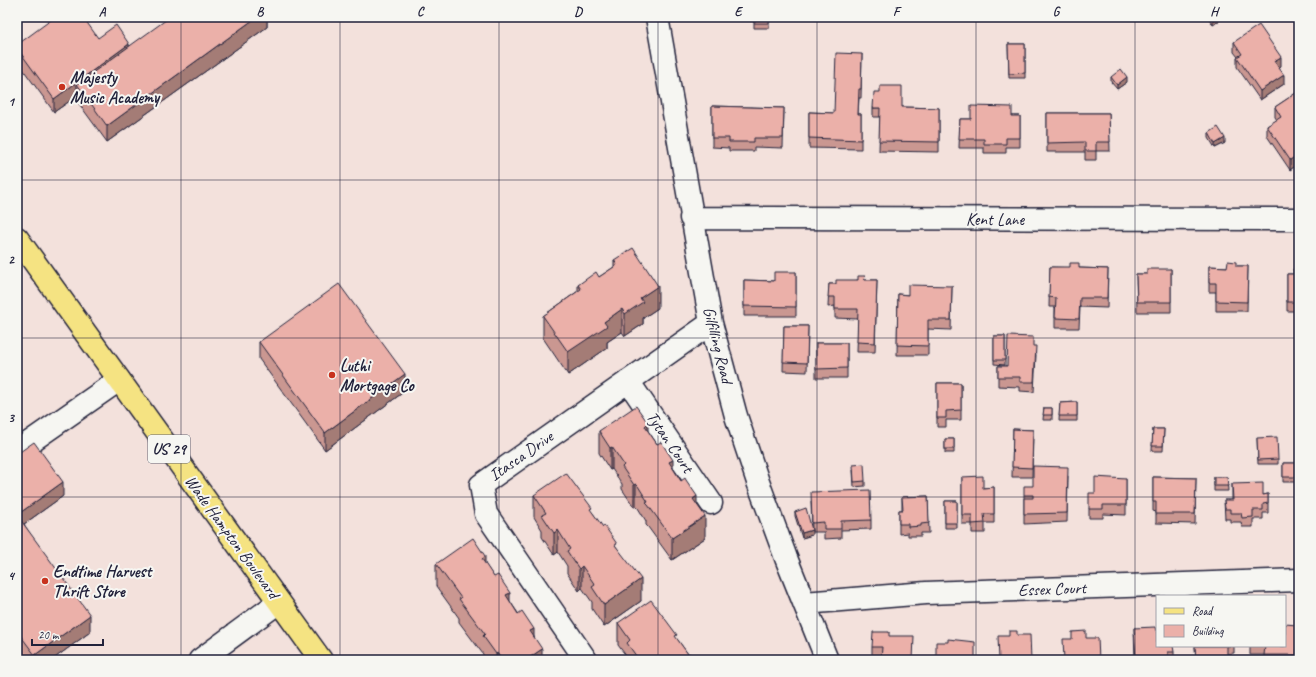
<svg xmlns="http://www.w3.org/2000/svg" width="1316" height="677" font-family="Caveat,sans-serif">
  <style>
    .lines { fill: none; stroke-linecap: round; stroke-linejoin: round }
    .minor-casing { stroke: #22223b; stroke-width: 25 }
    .major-casing { stroke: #22223b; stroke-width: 25 }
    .minor { stroke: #f6f6f2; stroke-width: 22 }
    .major { stroke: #f5e382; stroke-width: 22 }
    .wall { fill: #ca9791; stroke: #22223b }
    .shaded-wall { fill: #a47b76; stroke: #22223b }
    .building { fill: #ebb0a9; stroke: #22223b }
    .grid { fill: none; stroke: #22223b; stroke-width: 1; stroke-opacity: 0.55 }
    .poi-dot { fill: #c8321e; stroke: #f6f6f2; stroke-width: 1.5 }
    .labels { text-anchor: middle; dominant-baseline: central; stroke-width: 4; stroke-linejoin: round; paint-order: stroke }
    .shield { fill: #f6f6f2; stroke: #626272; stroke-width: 1 }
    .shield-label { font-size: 16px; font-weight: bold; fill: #22223b }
    .poi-label { font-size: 17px; font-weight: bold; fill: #22223b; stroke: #f6f6f2; text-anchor: start }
    .street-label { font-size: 17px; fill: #22223b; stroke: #f6f6f2 }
    .neatline { fill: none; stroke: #22223b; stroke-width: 1.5 }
    .grid-label { font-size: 13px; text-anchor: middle; font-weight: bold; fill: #22223b }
  </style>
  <rect width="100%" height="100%" fill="#f3e1dc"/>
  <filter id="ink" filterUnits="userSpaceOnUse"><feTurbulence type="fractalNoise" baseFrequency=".025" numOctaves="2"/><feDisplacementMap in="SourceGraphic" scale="8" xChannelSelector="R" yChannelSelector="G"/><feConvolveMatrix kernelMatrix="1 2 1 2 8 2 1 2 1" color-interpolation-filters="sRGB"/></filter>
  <g filter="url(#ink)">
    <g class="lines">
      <defs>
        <path id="minor" d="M657,17L711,323L736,416L758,482L786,558L827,660
          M691,218L1299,219
          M628,381L711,503
          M17,451L119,380
          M804,603L926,593L1299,580
          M200,660L279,602
          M586,660L486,514L481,485L711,323"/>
        <path id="major" d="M17,238L321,660"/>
      </defs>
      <!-- minor casing -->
      <use href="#minor" class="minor-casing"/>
      <!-- major casing -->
      <use href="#major" class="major-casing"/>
      <!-- minor -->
      <use href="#minor" class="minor"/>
      <!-- major -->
      <use href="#major" class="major"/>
    </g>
    <!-- wall -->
    <path class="wall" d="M267,17V27L107,142L77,101V96L54,112L17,61V45L98,38L129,46Z
      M754,17H769V28H754Z
      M1208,17H1224L1213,25Z
      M1234,42L1281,66L1279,67L1284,84L1260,100L1237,67V57H1238L1234,52Z
      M1008,44H1025V78H1009Z
      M862,54L861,98H859L858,114H861V149L809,148V112L834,113Z
      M1111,77L1127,82L1117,89L1111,82Z
      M1299,91V163L1290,170L1267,136V126L1277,120L1275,117V107Z
      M712,106L784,108L783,148L754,147V151H729V148L712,147Z
      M902,107L939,108V152L879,151L880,117H873V108Z
      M1047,113H1109L1110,151H1096V160H1085V152H1047Z
      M1012,116H1020V147H1006V153H984V148H959L960,119H971Z
      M1209,133L1225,143L1215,148L1209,138Z
      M614,260L658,308L643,318V324L625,336L622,332L607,342V348L568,375L543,338V316L578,291V285L599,277L614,267Z
      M1209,266L1227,267L1236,266H1248L1247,311H1216V292H1209Z
      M1050,267L1108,269L1107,308L1080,307L1079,328H1055V307H1049Z
      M1171,269V312H1137L1136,274H1147Z
      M1299,269V311H1287V274H1293Z
      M796,272V316H744V280L774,281Z
      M858,280H877L875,352H857L858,319L835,318V306L828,307L829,284H836Z
      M952,286L951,330L928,329V355H897L898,294L908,295Z
      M784,326H808L807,372L783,371Z
      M994,336H1005V365L994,364Z
      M259,342L405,391L325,450L259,359Z
      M816,343H847V378H816Z
      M1033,346L1036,355L1034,392L1020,391V387L998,386V366H1007Z
      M937,383H961V420H946V427H937Z
      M1077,402V421H1059L1060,403Z
      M1044,408H1052V420H1043Z
      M1013,429L1033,430L1032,477H1012Z
      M1153,429H1164L1163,451H1152Z
      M599,431H648L697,504L705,538L672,560L648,527L646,525V521L638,508L636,506L634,507L622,489V484L612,469L610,470L599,453Z
      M1257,438L1278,459V464H1258Z
      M945,439H954V453H945Z
      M17,454L63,496L24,524L90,632L52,660H26L17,648Z
      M1283,463H1299V518L1298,482H1283Z
      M853,470L865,481V486L854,487Z
      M1068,476L1067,522L1024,524V495L1033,486Z
      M962,477L983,488L994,487V523H985V533H972V524H962Z
      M1153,477L1196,478L1195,524L1156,523V512L1153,511Z
      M1214,477H1227L1228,491H1214Z
      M1126,479V515L1103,514V518H1089V509L1095,493Z
      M1232,484L1263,495L1268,494V513H1263V519H1253V527H1242L1241,522H1230V519H1225L1224,500H1232Z
      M534,495L592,512L617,548L641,601L604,627L592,609V602L582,588L579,591L567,573V566L558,552L554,555L542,537V530L534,517Z
      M928,496L929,533H921V536H908V533L899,534V510H902V497Z
      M811,501L871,520V529L841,530V538L824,539V532H812Z
      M945,501H957V528H945Z
      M795,512L812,535L802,538L795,516Z
      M436,564H485L534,637L542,660H485L483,658V654L459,622V618L436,586Z
      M618,623L677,639L688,654L694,660H627V657L618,645Z
      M1297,625V660H1264V655H1250V646H1285Z
      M1134,628L1156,631L1174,652V660H1135Z
      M889,632L881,657L872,656V647Z
      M1195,646H1234V653L1227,654V660H1196Z"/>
    <!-- shaded-wall -->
    <path class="shaded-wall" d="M257,17H267V27L107,142V126Z
      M1213,17H1224L1213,25Z
      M129,44V57L77,84V96L54,112V99Z
      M1281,57V66L1274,70V61Z
      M1284,75V84L1260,100V91Z
      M1127,77V82L1117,89V85Z
      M1225,138V143L1215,148V144Z
      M1299,154V163L1290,170V160Z
      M658,286V308L643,318V324L625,336V314L640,298Z
      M622,309V332L607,342V348L568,375V352L604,322Z
      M405,374V391L325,450V433Z
      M21,413V435L17,438V416Z
      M648,423V445L645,426Z
      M612,447V469L610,470V448Z
      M673,460V482L669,462Z
      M63,482V496L17,529V515Z
      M636,484V506L634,507V485Z
      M697,496V518L693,499Z
      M705,516V538L672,560V538Z
      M558,530V552L554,555V533Z
      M812,530V535L802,538V533Z
      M485,556V578L482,559Z
      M582,566V588L579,591V569Z
      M641,579V601L604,627V605Z
      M510,593V615L506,595Z
      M90,615V632L52,660H35V655Z
      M534,629V651L530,631Z
      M542,649V660H526Z
      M497,653V660H496V654Z"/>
    <!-- building -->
    <path class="building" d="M55,17H83L98,38L116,25L129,44L54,99L17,48V45Z
      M170,17H257L107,126L77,84Z
      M754,17H769V23H754Z
      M1259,25L1281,57L1274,61L1284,75L1260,91L1237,57L1242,54L1234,42Z
      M1008,44H1025V73L1009,74Z
      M836,53L862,54L861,89H859L858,114H861V140L809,138V112L834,113Z
      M1121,69L1127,77L1117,85L1111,77Z
      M880,86H902V107L939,108V142L879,141L880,108H873L874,92H880Z
      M1299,91V154L1290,160L1267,126L1281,117L1275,107Z
      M712,106L784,108L783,138H754V142H729V138H712Z
      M971,106L1012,107V116H1020V138H1006V144H984V139H959L960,119H971Z
      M1047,113H1109L1110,142H1096V151H1085V142L1047,143Z
      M1218,127L1225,138L1215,144L1209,133Z
      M633,248L658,286L640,298L643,302L625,314L622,309L604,322L607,326L568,352L543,316L581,289L578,285L596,272L599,277L617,265L614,260Z
      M1228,261L1236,262V266H1248L1247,302L1216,301V283H1209V266L1227,267Z
      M1070,263H1079V268L1108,269L1107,298H1080L1079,319L1055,318L1056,298L1049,297L1050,267H1070Z
      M1147,269H1171V302H1137L1136,274H1147Z
      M1293,269H1299V302H1287V274H1294Z
      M774,272H796V307L744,306V280L774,281Z
      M858,276H865L864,280H877L875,343L857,342L858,309H835V297H828L829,284H836V280H858Z
      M339,284L405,374L325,433L259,342Z
      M908,285L952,286L951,320H928V346L897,345L898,294L908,295Z
      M784,326H808L807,363L783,362Z
      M994,336H1005V360H994Z
      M1008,336L1033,337V346H1036L1034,382H1020V377H998V366H1007Z
      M816,343H847V368L816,369Z
      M937,383H961V410L946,411V418H937Z
      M1077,402V416H1059L1060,403Z
      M636,406L648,423L645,426L646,428L657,444L661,442L673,460L669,462L681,481L685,478L686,480L697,496L693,499L705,516L672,538L648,505L646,503L648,502L638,486L636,484L634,485L622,467L624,465L612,447L610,448L599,431Z
      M17,407L21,413L17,416Z
      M1044,408H1052V415H1043Z
      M1013,429L1033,430L1032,468L1012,467Z
      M1153,429H1164L1163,446H1152Z
      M1277,437L1278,459L1258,460L1257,438Z
      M945,439H954V449H945Z
      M34,442L63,482L17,515V454Z
      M1283,463H1299V477H1283Z
      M864,464L865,481L854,482L853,465Z
      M1033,466L1068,467L1067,513L1024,514V498H1033V495H1024V486H1033Z
      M566,473L592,508L590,509L603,527L604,525L617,544L615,545L641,579L604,605L592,587L595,585L582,566L579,569L567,551L570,549L558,530L554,533L542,515L546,513L534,495Z
      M983,476V488L994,487V514H984L985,523L972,524V515H962V477Z
      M1095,477L1126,479V505H1103V509H1089V493H1095Z
      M1153,477L1196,478L1195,514H1156V502H1153Z
      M1214,477H1227L1228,486H1214Z
      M1298,481H1299V509Z
      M1263,483V495L1268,494V503L1263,504V510H1253V517L1242,518L1241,513H1230V509H1225L1224,500H1233L1232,484Z
      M870,490L871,520L841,521V529H824V522L812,523L811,492Z
      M928,496L929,523L921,524V526L908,527V524H899V510H903L902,497Z
      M945,501H957V523H945Z
      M806,508L812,530L802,533L795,512Z
      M17,515L90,615L35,655L17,631Z
      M473,538L485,556L482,559L494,577L498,575L510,593L506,595L518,614L522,611L534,629L530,631L542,649L526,660H502L497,653L496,654L483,636L485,634L459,599L461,598L436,564Z
      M651,600L677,635L675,636L688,654L689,653L694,660H644L642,658L639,660L627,643L630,640L618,623Z
      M1285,624L1297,625V655H1264L1265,646H1285Z
      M1155,627L1156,631H1157V646H1173L1174,652H1168V660H1136L1134,628Z
      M1009,631H1017V635H1030L1031,660H999L998,636H1009Z
      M1086,631V638H1098L1099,660H1064L1063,639H1072V632Z
      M873,632H889V636H914L913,660H881L882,647H872Z
      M948,639L975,642V660H936V642H948Z
      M1195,646H1227V660H1196Z"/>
  </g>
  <!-- grid -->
  <path class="grid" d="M181,17V660M340,17V660M499,17V660M658,17V660M817,17V660M976,17V660M1135,17V660M17,180H1299M17,338H1299M17,497H1299"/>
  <!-- markers -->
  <g class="poi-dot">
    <circle cx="62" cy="87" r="4"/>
    <circle cx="332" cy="375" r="4"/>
    <circle cx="45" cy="581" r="4"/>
  </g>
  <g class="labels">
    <!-- shield labels -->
    <rect class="shield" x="148" y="435" width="42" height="28" rx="3"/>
    <g class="shield-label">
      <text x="169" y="449">US 29</text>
    </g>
    <!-- poi labels -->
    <g class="poi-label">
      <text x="70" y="77">Majesty<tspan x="70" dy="20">Music Academy</tspan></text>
      <text x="340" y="365">Luthi<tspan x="340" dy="20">Mortgage Co</tspan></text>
      <text x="53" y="571">Endtime Harvest<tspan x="53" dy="20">Thrift Store</tspan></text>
    </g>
    <!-- street labels -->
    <g class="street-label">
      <text x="995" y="219">Kent Lane</text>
      <text transform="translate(718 345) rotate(76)">Gilfilling Road</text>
      <text transform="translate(670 442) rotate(56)">Tytan Court</text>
      <text transform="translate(521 456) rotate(-35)">Itasca Drive</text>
      <text transform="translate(232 537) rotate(54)">Wade Hampton Boulevard</text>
      <text transform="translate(1052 589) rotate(-2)">Essex Court</text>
    </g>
  </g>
  <!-- margin -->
  <rect width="1316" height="677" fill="none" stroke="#f6f6f2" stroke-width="44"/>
  <!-- legend -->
  <rect x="1156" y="595" width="130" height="52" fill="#f6f6f2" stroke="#a1a1a9"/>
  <rect x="1164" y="608" width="20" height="6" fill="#f5e382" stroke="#a1a1a9"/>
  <text x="1192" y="615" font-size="12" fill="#22223b">Road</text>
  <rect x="1164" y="625" width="20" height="12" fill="#ebb0a9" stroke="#a1a1a9"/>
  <text x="1192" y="635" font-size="12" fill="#22223b">Building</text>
  <!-- scale -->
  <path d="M32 639v6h71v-6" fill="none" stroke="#22223b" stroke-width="2"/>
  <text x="38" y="639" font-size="12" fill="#22223b" stroke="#f6f6f2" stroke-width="3" paint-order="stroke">20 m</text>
  <rect x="22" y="22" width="1272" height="633" class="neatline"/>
  <g class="grid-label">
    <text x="102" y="16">A</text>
    <text x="260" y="16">B</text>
    <text x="420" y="16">C</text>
    <text x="578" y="16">D</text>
    <text x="738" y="16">E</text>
    <text x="896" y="16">F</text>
    <text x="1056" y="16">G</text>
    <text x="1214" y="16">H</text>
    <text x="11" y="106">1</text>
    <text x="11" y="264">2</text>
    <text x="11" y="422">3</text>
    <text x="11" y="580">4</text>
  </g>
</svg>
